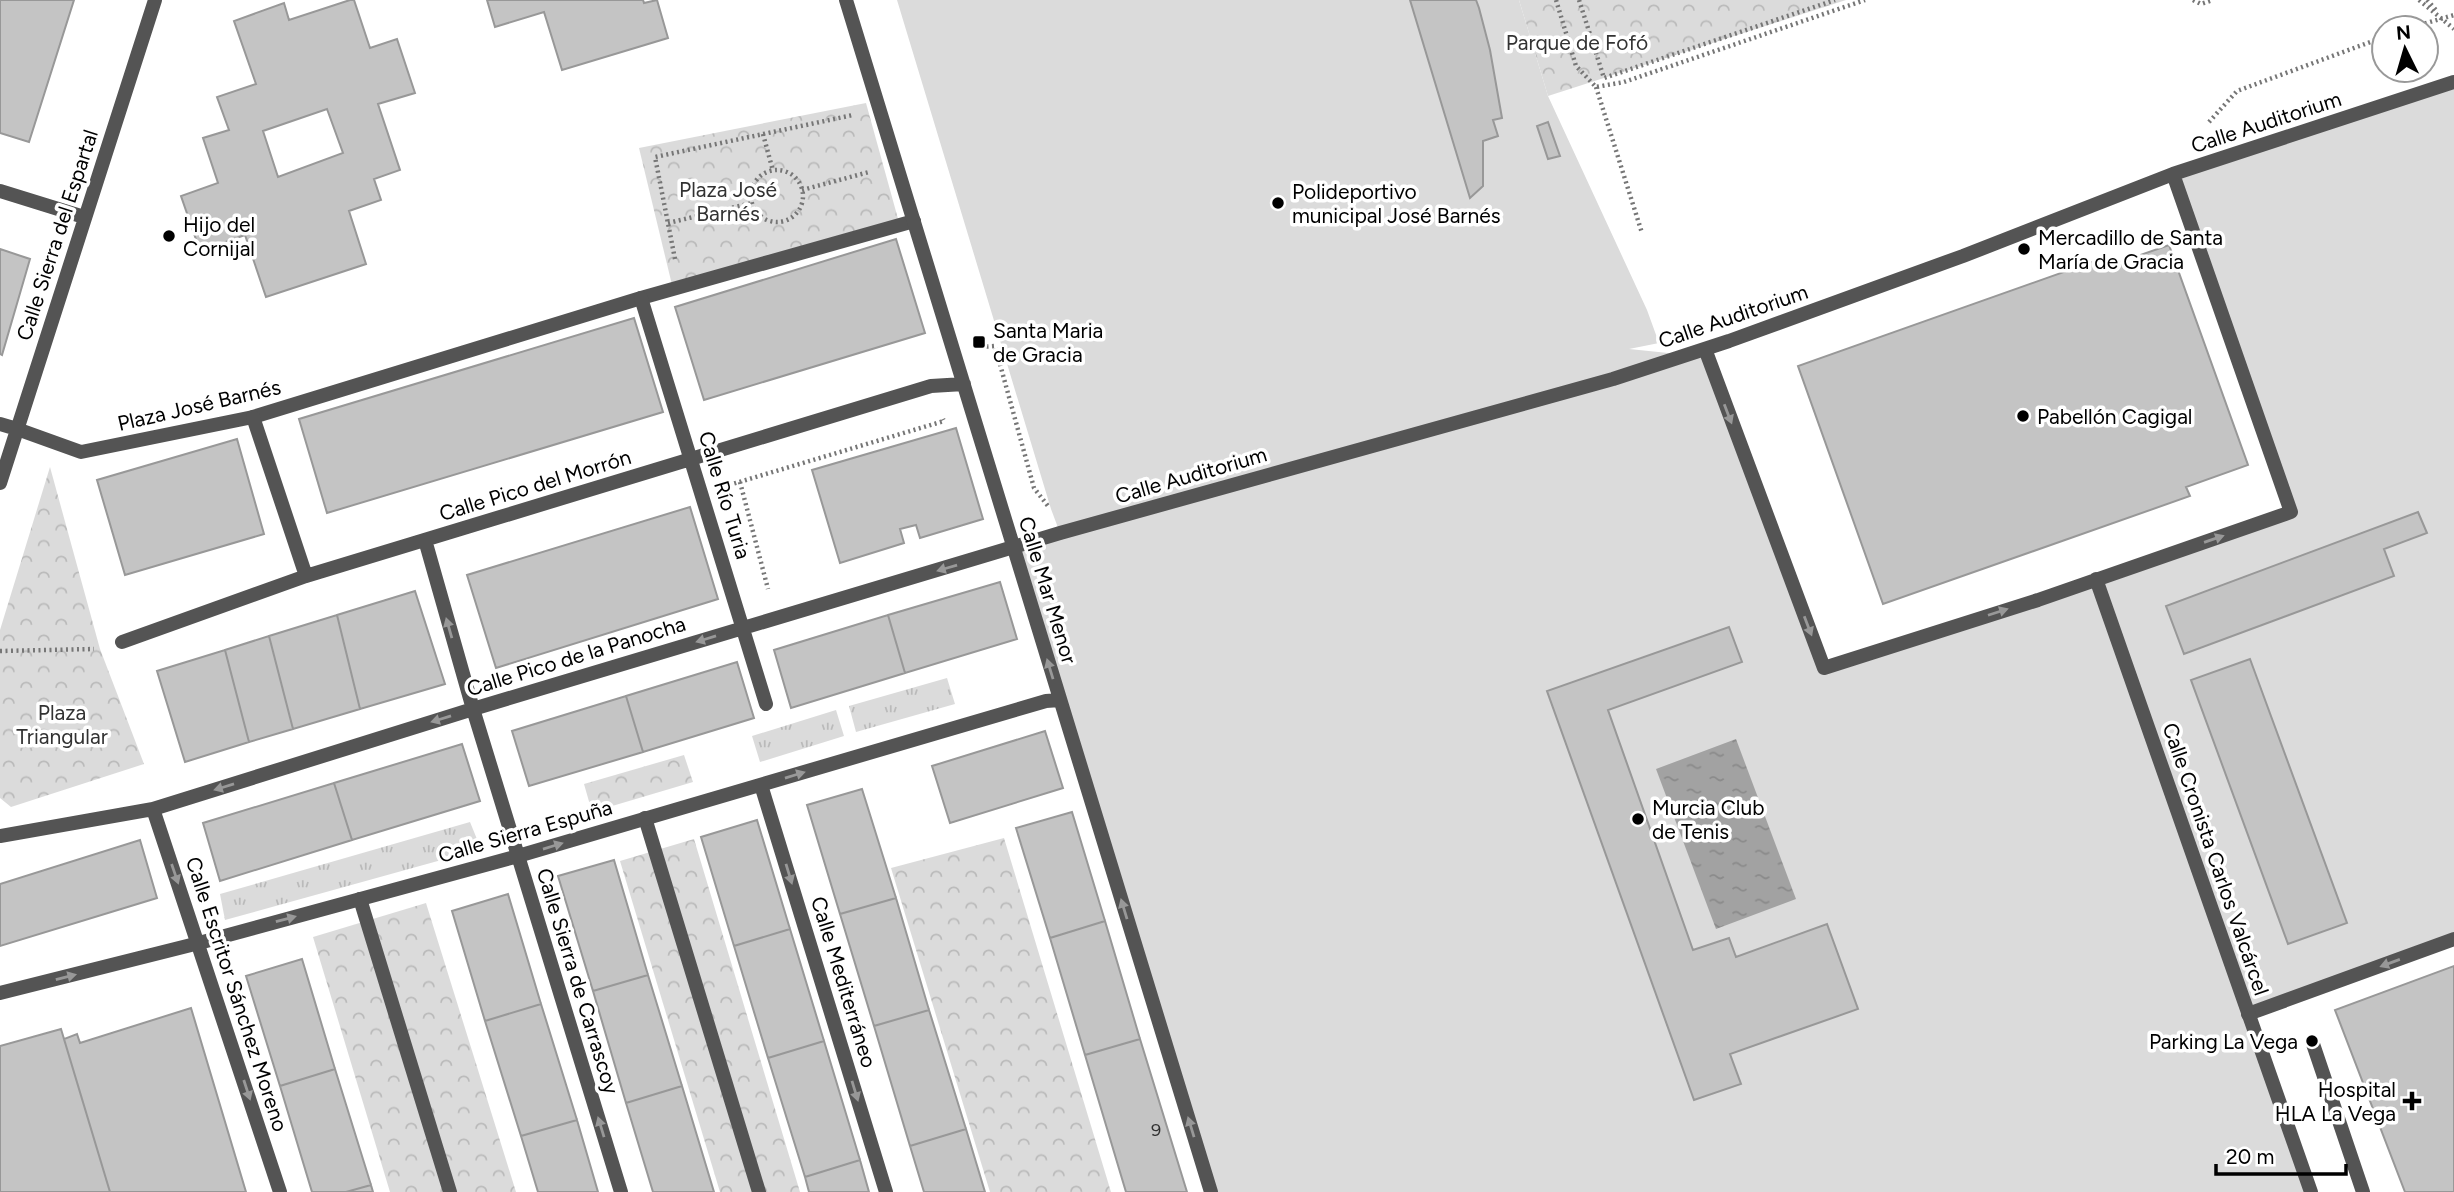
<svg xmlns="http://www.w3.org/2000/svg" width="2454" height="1192" font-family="Figtree,sans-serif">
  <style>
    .grass { fill: url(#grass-tufts) }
    .forest { fill: url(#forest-crowns) }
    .pitch { fill: #dbdbdb }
    .water { fill: url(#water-ripples) }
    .building { fill: #c4c4c4; stroke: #989898; stroke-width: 2; fill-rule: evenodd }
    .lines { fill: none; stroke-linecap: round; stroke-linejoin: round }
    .path { stroke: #767676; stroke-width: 4.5; stroke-dasharray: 2 3.5; stroke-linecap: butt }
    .service { stroke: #545454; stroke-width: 14 }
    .pedestrian { stroke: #545454; stroke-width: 14 }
    .minor { stroke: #545454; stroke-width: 14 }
    .oneway { fill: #989898 }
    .poi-dot { fill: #000; stroke: #fff; stroke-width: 2.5 }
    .labels { text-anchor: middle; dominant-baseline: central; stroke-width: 7; stroke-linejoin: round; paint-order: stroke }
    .number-label { font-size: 18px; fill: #313131 }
    .park-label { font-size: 21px; fill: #323232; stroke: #fff }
    .street-label { font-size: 21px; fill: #000; stroke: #fff }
    .poi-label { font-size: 21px; fill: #000; stroke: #fff; text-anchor: start }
  </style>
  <defs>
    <pattern id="grass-tufts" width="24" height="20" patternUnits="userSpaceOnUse" patternTransform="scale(1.75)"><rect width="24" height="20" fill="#dbdbdb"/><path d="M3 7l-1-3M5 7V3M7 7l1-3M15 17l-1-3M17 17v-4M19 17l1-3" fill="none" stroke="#bababa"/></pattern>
    <pattern id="forest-crowns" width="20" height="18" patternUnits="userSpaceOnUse" patternTransform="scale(1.75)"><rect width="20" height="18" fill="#dbdbdb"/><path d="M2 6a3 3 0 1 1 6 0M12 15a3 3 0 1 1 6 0" fill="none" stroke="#bababa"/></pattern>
    <pattern id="water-ripples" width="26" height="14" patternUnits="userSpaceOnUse" patternTransform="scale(1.75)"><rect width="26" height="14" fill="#a2a2a2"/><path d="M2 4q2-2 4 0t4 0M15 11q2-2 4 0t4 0" fill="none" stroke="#8a8a8a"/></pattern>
  </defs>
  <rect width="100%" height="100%" fill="#fff"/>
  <!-- grass -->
  <path class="grass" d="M947,678L955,704L856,732L849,706Z
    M836,710L844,736L760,762L752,736Z
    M470,822L481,849L225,920L220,894Z"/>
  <!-- forest -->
  <path class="forest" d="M1519,0H1846L1548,96Z
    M866,103L900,226L673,289L639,148Z
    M50,467L100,649L144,764L11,807L0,798V630Z
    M684,755L693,782L592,812L584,784Z
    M1004,838L1111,1192H990L891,868Z
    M694,839L800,1192H720L620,861Z
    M426,903L516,1192H390L313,937Z"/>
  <!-- pitch -->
  <path class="pitch" d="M897,0H1519L1548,96L1647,310L1659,343L1629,349L1688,355L1703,350L1824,668L2291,512L2173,174L2454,82V939L2249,1014L2311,1192H1211L1013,548L1060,533L1051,509Z"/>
  <!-- water -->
  <path class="water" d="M1736,739L1796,899L1716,929L1656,769Z"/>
  <!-- building -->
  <path class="building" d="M0,0H74L29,142L0,133Z
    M350,0H354L370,48L397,39L415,93L378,104L400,170L374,179L381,200L349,211L366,264L266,297L245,235L200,251L181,196L218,183L203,138L229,130L217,97L256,84L234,21L284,3L289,20ZM327,109L343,153L278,177L263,131Z
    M487,0H643L644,3L657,0L668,38L562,70L544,12L495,27Z
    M1410,0H1476L1479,8L1490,50L1502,118L1493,120L1498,136L1483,141V186L1470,198Z
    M1548,122L1560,156L1548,159L1537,126Z
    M896,239L925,333L704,400L675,307Z
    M2169,245L2248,465L2186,487L2190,496L1883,604L1798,366L2106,257L2109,266Z
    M0,249L30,259L2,355L0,354Z
    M634,318L663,412L327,513L299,419Z
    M956,428L983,519L920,538L916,525L900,529L904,543L840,563L812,470Z
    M237,439L264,534L125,575L97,480Z
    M690,507L718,599L496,668L467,575Z
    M2418,512L2427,533L2384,549L2394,576L2184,654L2166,606Z
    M1000,582L1017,639L905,673L888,615Z
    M415,591L445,684L360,709L337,615Z
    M337,615L360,709L293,729L269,636Z
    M888,615L905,673L791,708L774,650Z
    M1729,627L1742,662L1608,710L1693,950L1729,938L1736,957L1827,924L1858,1009L1730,1054L1741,1084L1694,1100L1547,691Z
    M269,636L293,729L249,742L225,650Z
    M225,650L249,742L185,762L157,671Z
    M2250,659L2347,923L2288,944L2191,680Z
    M737,662L754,718L643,752L626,696Z
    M626,696L643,752L529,786L512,731Z
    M1045,731L1063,788L950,823L932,766Z
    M462,744L480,801L352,840L334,783Z
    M334,783L352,840L220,881L203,823Z
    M862,789L896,898L840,914L807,805Z
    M1072,812L1105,921L1050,938L1016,828Z
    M757,820L790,929L734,946L701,837Z
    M140,840L157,898L0,946V884Z
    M614,860L648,975L593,991L558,876Z
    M508,894L541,1004L485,1021L452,911Z
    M896,898L929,1010L874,1026L840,914Z
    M1105,921L1140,1039L1085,1055L1050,938Z
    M790,929L824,1041L768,1058L734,946Z
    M302,959L335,1069L280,1086L246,976Z
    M2454,966V1192H2405L2335,1010Z
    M648,975L682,1086L626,1103L593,991Z
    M541,1004L577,1120L521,1136L485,1021Z
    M191,1008L246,1192H110L64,1039L77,1034L80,1043Z
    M929,1010L966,1129L910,1146L874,1026Z
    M61,1029L110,1192H0V1046Z
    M1140,1039L1187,1192H1126L1085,1055Z
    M824,1041L860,1160L805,1177L768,1058Z
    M335,1069L371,1185L346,1192H312L280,1086Z
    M682,1086L714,1192H653L626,1103Z
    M577,1120L598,1192H538L521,1136Z
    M966,1129L985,1192H924L910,1146Z
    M860,1160L869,1192H809L805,1177Z
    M371,1185L373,1192H346Z"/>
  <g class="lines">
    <!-- path -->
    <path class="path" d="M1556,0L1576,66L1596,87L1624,82L1865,0
      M1579,0L1604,78L1835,0
      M2193,0L2201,4L2213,0
      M2419,0L2454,29
      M2427,0L2436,10
      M2409,28L2454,15
      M1596,87L1642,233
      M2209,122L2237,91L2384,37
      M763,134L773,171
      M751 196a26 26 0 1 1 52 0a26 26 0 1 1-52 0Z
      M802,190L869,172
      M668,223L752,203
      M675,259L655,157L853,115
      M981,347L995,346L1034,488L1048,506
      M740,482L768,589
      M729,485L944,421L943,419
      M0,651L94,649"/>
    <!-- service -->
    <path class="service" d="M2248,1014L2454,939
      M2312,1041L2363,1192"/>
    <!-- pedestrian -->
    <path class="pedestrian" d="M17,429L81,452L253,417L641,298L914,221
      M645,818L759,1192
      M360,899L450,1192"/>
    <!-- minor -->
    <path class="minor" d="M846,0L1211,1192
      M0,191L84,217
      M641,298L766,704
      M1705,349L1824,668L2038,600L2291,512L2173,174
      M253,417L306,576
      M0,424L17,429
      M0,483L155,0
      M425,540L473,709L621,1192
      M2096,579L2311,1192
      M122,642L306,576L931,386L964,384
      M761,785L886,1192
      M153,809L280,1192
      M0,836L153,809L473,709L1060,533L1613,379L1729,341L1963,256L2173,174L2454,82
      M0,993L199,943L518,856L1046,701L1060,700"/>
  </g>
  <!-- one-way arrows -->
  <defs><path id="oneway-solid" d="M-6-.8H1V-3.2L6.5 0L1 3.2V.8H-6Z" transform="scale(1.75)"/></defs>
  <g class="oneway">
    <use href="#oneway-solid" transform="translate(1728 414) rotate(69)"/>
    <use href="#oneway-solid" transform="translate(2214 539) rotate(-19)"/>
    <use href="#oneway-solid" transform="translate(947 568) rotate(164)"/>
    <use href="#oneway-solid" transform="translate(1998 612) rotate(-18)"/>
    <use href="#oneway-solid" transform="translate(1808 626) rotate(69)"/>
    <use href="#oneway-solid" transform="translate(449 628) rotate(-106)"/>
    <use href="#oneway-solid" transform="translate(706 639) rotate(163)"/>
    <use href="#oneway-solid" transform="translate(1050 669) rotate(-107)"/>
    <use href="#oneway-solid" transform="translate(441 719) rotate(163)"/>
    <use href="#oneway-solid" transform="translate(795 775) rotate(-17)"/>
    <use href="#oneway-solid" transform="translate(224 787) rotate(163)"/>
    <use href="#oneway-solid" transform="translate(553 846) rotate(-17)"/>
    <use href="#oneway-solid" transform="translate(175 874) rotate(71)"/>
    <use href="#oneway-solid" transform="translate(789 874) rotate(73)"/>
    <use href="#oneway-solid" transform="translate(1124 909) rotate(-107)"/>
    <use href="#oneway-solid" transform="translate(286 919) rotate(-15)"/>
    <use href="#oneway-solid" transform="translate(2390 963) rotate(160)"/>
    <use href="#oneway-solid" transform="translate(66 977) rotate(-14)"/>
    <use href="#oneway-solid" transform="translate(247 1090) rotate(72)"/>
    <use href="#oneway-solid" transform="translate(855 1091) rotate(73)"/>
    <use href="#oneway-solid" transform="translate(601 1127) rotate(-107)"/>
    <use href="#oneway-solid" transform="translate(1191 1127) rotate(-107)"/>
  </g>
  <!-- markers -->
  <g class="poi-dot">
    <circle cx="1278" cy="203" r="7"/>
    <circle cx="169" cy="236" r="7"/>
    <circle cx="2024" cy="249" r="7"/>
    <rect x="972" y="335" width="14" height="14" rx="3.5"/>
    <circle cx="2023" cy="416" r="7"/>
    <circle cx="1638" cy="819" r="7"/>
    <circle cx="2312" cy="1041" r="7"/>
    <path d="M2408.5 1090.5h7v7h7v7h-7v7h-7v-7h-7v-7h7z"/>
  </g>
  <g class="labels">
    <!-- number labels -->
    <g class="number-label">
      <text x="1156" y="1130">9</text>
    </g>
    <!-- park labels -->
    <g class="park-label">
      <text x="1577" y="42">Parque de Fofó</text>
      <text x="728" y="189">Plaza José<tspan x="728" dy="24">Barnés</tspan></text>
      <text x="62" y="712">Plaza<tspan x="62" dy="24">Triangular</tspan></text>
    </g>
    <!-- street labels -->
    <g class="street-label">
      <text transform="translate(2266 122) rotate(-18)">Calle Auditorium</text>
      <text transform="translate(57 235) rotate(-72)">Calle Sierra del Espartal</text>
      <text transform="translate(1733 316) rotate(-19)">Calle Auditorium</text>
      <text transform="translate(199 405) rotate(-13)">Plaza José Barnés</text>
      <text transform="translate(1191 475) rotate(-16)">Calle Auditorium</text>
      <text transform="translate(535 485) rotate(-17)">Calle Pico del Morrón</text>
      <text transform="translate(725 495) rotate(73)">Calle Río Turia</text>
      <text transform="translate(1048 590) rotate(73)">Calle Mar Menor</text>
      <text transform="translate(576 656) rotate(-17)">Calle Pico de la Panocha</text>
      <text transform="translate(525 831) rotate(-16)">Calle Sierra Espuña</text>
      <text transform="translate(2216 859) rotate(71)">Calle Cronista Carlos Valcárcel</text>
      <text transform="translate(578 981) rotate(73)">Calle Sierra de Carrascoy</text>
      <text transform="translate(844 982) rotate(73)">Calle Mediterráneo</text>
      <text transform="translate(237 994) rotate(72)">Calle Escritor Sánchez Moreno</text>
    </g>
    <!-- poi labels -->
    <g class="poi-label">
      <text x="1292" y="191">Polideportivo<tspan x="1292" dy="24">municipal José Barnés</tspan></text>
      <text x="183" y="224">Hijo del<tspan x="183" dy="24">Cornijal</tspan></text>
      <text x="2038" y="237">Mercadillo de Santa<tspan x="2038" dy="24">María de Gracia</tspan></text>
      <text x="993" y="330">Santa Maria<tspan x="993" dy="24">de Gracia</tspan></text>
      <text x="2037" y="416">Pabellón Cagigal</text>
      <text x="1652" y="807">Murcia Club<tspan x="1652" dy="24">de Tenis</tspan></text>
      <text x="2298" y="1041" text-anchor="end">Parking La Vega</text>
      <text x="2396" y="1089" text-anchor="end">Hospital<tspan x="2396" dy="24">HLA La Vega</tspan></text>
    </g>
  </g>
  <!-- north arrow -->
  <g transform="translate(2405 49) rotate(355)"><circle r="33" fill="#ffffff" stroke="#999999" stroke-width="2"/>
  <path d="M0-5L12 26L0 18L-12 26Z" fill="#000000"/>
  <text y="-10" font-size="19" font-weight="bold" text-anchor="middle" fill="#000000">N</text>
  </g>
  <!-- scale -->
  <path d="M2216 1164v10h130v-10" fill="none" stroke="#000000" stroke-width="3.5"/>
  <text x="2226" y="1164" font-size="21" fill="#000000" stroke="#ffffff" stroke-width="5" paint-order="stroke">20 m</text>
</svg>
